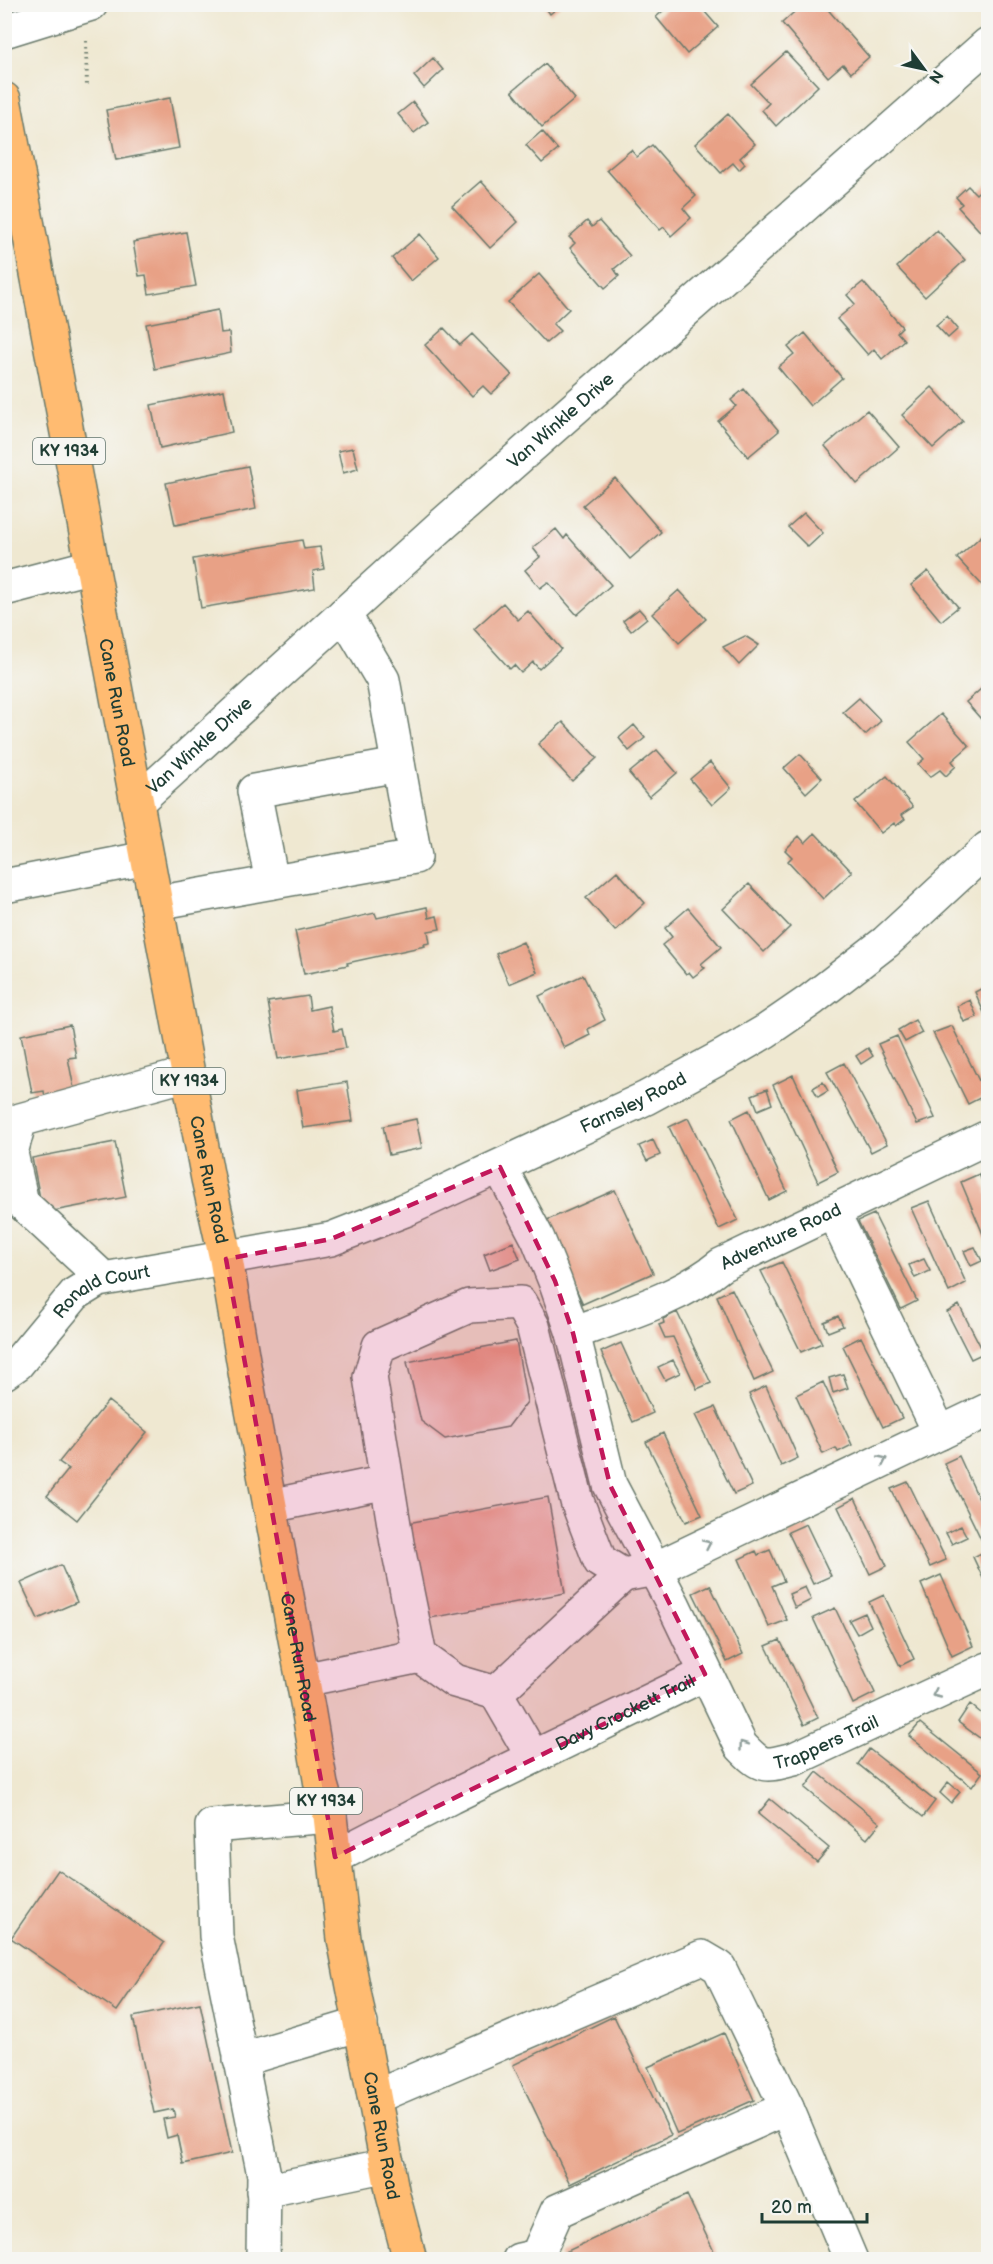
<svg xmlns="http://www.w3.org/2000/svg" width="993" height="2264" font-family="'Balsamiq Sans',sans-serif">
  <style>
    .building { fill: #e8a186 }
    .lines { fill: none; stroke-linecap: round; stroke-linejoin: round }
    .minor-casing { stroke: #68796b; stroke-width: 36 }
    .highway-casing { stroke: #68796b; stroke-width: 36 }
    .path { stroke: #68796b; stroke-width: 4; stroke-dasharray: 1.5 4.5; stroke-linecap: butt }
    .minor { stroke: #fff; stroke-width: 33 }
    .highway { stroke: #ffbb71; stroke-width: 33 }
    .oneway { stroke: #8f9e9a }
    .marked { fill: #c2185b; fill-opacity: 0.2; stroke: #c2185b; stroke-width: 4.5; stroke-dasharray: 12 8; stroke-linejoin: round }
    .labels { text-anchor: middle; dominant-baseline: central; stroke-width: 6; stroke-linejoin: round; paint-order: stroke }
    .shield { fill: #f6f6f2; stroke: #60746d; stroke-width: 1.5 }
    .shield-label { font-size: 16px; font-weight: bold; fill: #1f3d34 }
    .street-label { font-size: 18px; fill: #1f3d34; stroke: #f6f6f2 }
  </style>
  <rect width="100%" height="100%" fill="#f6f6f2"/>
  <filter id="ink" filterUnits="userSpaceOnUse"><feTurbulence type="fractalNoise" baseFrequency=".0167" numOctaves="2"/><feDisplacementMap in="SourceGraphic" scale="12" xChannelSelector="R" yChannelSelector="G"/><feConvolveMatrix kernelMatrix="1 2 1 2 8 2 1 2 1" color-interpolation-filters="sRGB"/></filter>
  <filter id="wash" filterUnits="userSpaceOnUse"><feTurbulence type="fractalNoise" baseFrequency=".008" numOctaves="4" result="noise"/><feDisplacementMap in="SourceGraphic" scale="24" xChannelSelector="R" yChannelSelector="G"/><feGaussianBlur stdDeviation="1.35" result="paint"/><feColorMatrix in="noise" values="0 0 0 0 0 0 0 0 0 0 0 0 0 0 0 0 0 1.4 0 .05"/><feComposite in="paint" operator="in"/></filter>
  <g filter="url(#wash)">
    <rect width="100%" height="100%" fill="#efe8d1"/>
    <g id="blocks">
      <!-- building -->
      <path class="building" d="M543,4H562L550,14Z
        M671,4H698L718,27L687,54L656,17Z
        M802,5H824L869,57L851,73L843,64L828,77L782,23Z
        M786,52L818,86L776,126L762,110L769,103L751,84Z
        M433,58L443,70L424,88L414,76Z
        M545,64L575,99L542,127L512,91Z
        M170,98L179,148L116,160L106,110Z
        M413,102L428,122L414,133L398,114Z
        M728,114L755,144L740,158L745,164L739,170L733,163L721,173L695,144Z
        M542,131L558,150L542,163L526,145Z
        M652,145L696,196L683,208L691,218L671,236L664,227L660,230L607,170L631,150L637,157Z
        M481,181L518,222L490,248L452,206Z
        M988,183V240L958,207L962,204L956,197L968,186L976,194Z
        M587,221L592,227L599,221L630,256L614,269L619,276L605,288L570,248L575,243L569,237Z
        M937,230L965,260L925,297L897,267Z
        M186,232L196,286L149,294L146,275L139,276L133,242Z
        M420,234L439,257L411,281L392,258Z
        M539,274L569,309L553,324L560,331L546,343L508,302Z
        M863,282L902,327L897,332L904,340L882,359L874,349L868,355L837,319L855,304L847,295Z
        M218,310L221,333L229,332L231,353L155,369L146,324Z
        M947,316L958,329L948,338L936,325Z
        M444,328L460,345L472,334L512,375L491,394L483,386L472,396L425,345Z
        M805,333L842,378L810,406L778,367L794,354L788,347Z
        M932,387L963,421L933,448L902,415Z
        M744,389L779,431L748,457L718,421L736,406L731,400Z
        M224,390L232,432L160,448L151,405Z
        M867,410L899,447L857,484L825,446Z
        M353,448L358,469L343,473L338,451Z
        M248,466L256,509L175,525L166,483Z
        M615,478L661,532L630,559L583,505Z
        M804,513L823,533L808,547L788,527Z
        M556,529L564,539L567,535L611,585L577,615L548,582L540,588L525,570L540,557L533,548Z
        M988,530V579L982,585L957,558Z
        M302,540L304,549L320,547L324,569L313,571L315,588L201,608L193,559Z
        M928,571L958,607L941,621L911,585Z
        M679,590L706,619L679,643L652,614Z
        M503,603L518,620L528,611L561,649L539,669L533,662L521,673L514,665L510,669L474,629Z
        M639,609L647,618L631,631L623,621Z
        M745,636L759,645L739,665L723,647Z
        M988,683V727L966,702Z
        M859,698L881,721L865,735L843,712Z
        M941,714L969,746L952,761L956,766L946,776L940,770L930,777L918,764L924,759L909,742Z
        M563,722L597,758L572,781L538,744Z
        M634,725L645,738L629,751L619,738Z
        M657,750L677,773L649,797L629,773Z
        M800,754L822,778L806,793L784,768Z
        M710,762L731,788L712,805L690,779Z
        M887,776L913,807L901,815L905,819L896,826L894,823L881,833L855,802Z
        M815,833L852,872L823,899L788,861L792,857L785,850L799,836L805,843Z
        M617,871L645,903L615,931L586,898Z
        M749,884L790,927L764,952L723,909Z
        M427,907L429,918L437,916L440,929L428,931L430,943L424,944L425,946L347,963L348,965L304,974L295,931L375,913L377,918Z
        M688,908L721,947L701,964L705,968L693,977L689,972L686,974L662,945L672,937L665,928Z
        M523,942L537,972L509,984L496,954Z
        M583,975L605,1020L588,1029L590,1035L564,1048L539,996Z
        M988,985V1022L975,992Z
        M308,996L310,1010L329,1006L334,1031L342,1029L346,1048L278,1059L268,1002Z
        M970,1000L977,1017L964,1022L957,1006Z
        M915,1020L922,1033L905,1042L898,1030Z
        M70,1025L76,1057L68,1058L76,1099L46,1104L44,1091L32,1093L21,1035Z
        M952,1026L986,1095L968,1104L933,1033Z
        M897,1036L935,1118L917,1124L878,1044Z
        M868,1048L873,1056L861,1064L856,1056Z
        M844,1063L887,1144L871,1152L827,1072Z
        M793,1075L838,1172L818,1182L773,1085Z
        M347,1082L353,1121L303,1128L297,1090Z
        M823,1082L828,1091L818,1097L813,1088Z
        M767,1089L772,1104L758,1110L752,1095Z
        M749,1110L787,1191L769,1200L731,1119Z
        M688,1118L738,1220L719,1229L669,1127Z
        M416,1119L422,1148L389,1155L383,1126Z
        M653,1140L660,1155L647,1161L639,1146Z
        M115,1142L126,1197L43,1213L32,1158Z
        M979,1174L988,1195V1246L961,1182Z
        M615,1190L653,1273L583,1304L545,1221Z
        M929,1201L966,1283L949,1292L911,1208Z
        M874,1214L917,1301L901,1309L858,1221Z
        M513,1242L520,1259L490,1270L484,1254Z
        M975,1247L982,1261L971,1266L964,1251Z
        M924,1259L930,1271L915,1278L909,1265Z
        M782,1262L822,1343L801,1352L761,1271Z
        M732,1289L773,1372L754,1381L717,1296Z
        M959,1305L984,1353L971,1359L947,1312Z
        M677,1312L711,1383L697,1389L673,1337L665,1338L659,1325L664,1323L663,1319Z
        M838,1316L843,1326L828,1332L824,1322Z
        M861,1337L902,1418L883,1427L843,1346Z
        M516,1341L527,1402L508,1427L445,1439L421,1421L407,1362Z
        M621,1343L653,1413L633,1422L601,1352Z
        M673,1360L680,1373L665,1380L658,1367Z
        M843,1374L848,1388L833,1393L829,1378Z
        M823,1382L852,1445L838,1452L836,1448L823,1454L796,1395Z
        M766,1386L798,1458L781,1466L749,1394Z
        M108,1401L147,1432L77,1520L47,1496L69,1469L59,1462Z
        M715,1407L752,1486L734,1494L695,1415Z
        M663,1433L702,1515L686,1522L646,1442Z
        M959,1456L988,1519V1543L984,1545L944,1463Z
        M908,1482L946,1560L930,1567L891,1489Z
        M548,1497L565,1593L420,1620L402,1524Z
        M855,1498L887,1566L870,1574L838,1507Z
        M806,1524L831,1576L813,1584L788,1532Z
        M961,1526L967,1537L952,1544L946,1533Z
        M770,1550L784,1581L772,1586L787,1620L769,1627L739,1559L756,1551L758,1555Z
        M986,1551L988,1556V1589L973,1557Z
        M61,1565L77,1602L38,1619L21,1583Z
        M941,1575L973,1646L952,1656L921,1584Z
        M710,1585L743,1654L727,1662L693,1593Z
        M805,1587L811,1600L795,1608L789,1594Z
        M884,1595L914,1659L900,1666L869,1602Z
        M835,1608L875,1693L853,1704L813,1618Z
        M865,1613L871,1626L857,1634L849,1620Z
        M780,1640L818,1718L804,1725L766,1646Z
        M970,1704L988,1719V1744L958,1722Z
        M920,1723L982,1773L972,1787L909,1736Z
        M869,1749L935,1801L923,1817L858,1764Z
        M817,1772L880,1823L867,1839L805,1788Z
        M948,1782L960,1792L951,1803L940,1793Z
        M770,1799L829,1848L817,1862L758,1814Z
        M58,1870L164,1943L117,2011L11,1938Z
        M200,2003L232,2153L183,2164L177,2135L167,2138L163,2119L175,2117L173,2109L154,2113L133,2017Z
        M614,2016L671,2135L570,2184L513,2065Z
        M724,2033L754,2100L677,2134L648,2067Z
        M687,2195L718,2260H564L561,2254Z"/>
    </g>
  </g>
  <g filter="url(#ink)">
    <use href="#blocks" fill-opacity="0" stroke="#68796b" stroke-width="1.5"/>
    <g class="lines">
      <defs>
        <g id="minor">
          <path d="M4,31L91,4"/>
          <path d="M4,589L92,566"/>
          <path id="s1" d="M137,802L442,525L988,44"/>
          <path d="M272,882L254,791L398,765"/>
          <path d="M4,886L147,858"/>
          <path d="M156,903L415,857L383,680L344,614"/>
          <path id="s2" d="M500,1167L538,1239L555,1281L573,1333L610,1485L674,1606L741,1746C763,1769 764,1766 794,1759L988,1669"/>
          <path d="M833,1212L940,1433"/>
          <path d="M103,1278L22,1203L11,1153L20,1120L188,1074"/>
          <path id="s3" d="M573,1333C622,1315 681,1298 721,1265L988,1137"/>
          <path id="s4" d="M4,1373L17,1364L75,1294L98,1280L331,1239L405,1210L646,1098L725,1055L766,1031L811,1000L886,942L988,848"/>
          <path d="M270,1506L387,1482"/>
          <path d="M303,1680L420,1656"/>
          <path d="M496,1693L623,1575"/>
          <path d="M533,1757L496,1693L455,1681L420,1656L397,1543L370,1377L379,1346L469,1306L520,1303L533,1326L577,1501L600,1561L623,1575L655,1569L988,1410"/>
          <path id="s5" d="M335,1857L451,1797L705,1674"/>
          <path d="M240,2060L361,2024"/>
          <path d="M375,2097L702,1957L719,1967L787,2108"/>
          <path d="M263,2191L388,2165"/>
          <path d="M263,2260L264,2175L216,1936L212,1826L330,1816"/>
          <path d="M519,2260L537,2256L557,2211L787,2108L851,2260"/>
        </g>
        <g id="highway">
          <path id="s6" d="M4,99C70,459 139,819 208,1179L226,1259L246,1378L308,1708L321,1785L330,1816L344,1939L393,2195L410,2260"/>
        </g>
      </defs>
      <!-- minor casing -->
      <use href="#minor" class="minor-casing"/>
      <!-- highway casing -->
      <use href="#highway" class="highway-casing"/>
      <!-- path -->
      <path class="path" d="M86,41L87,88"/>
      <!-- minor -->
      <use href="#minor" class="minor"/>
      <!-- highway -->
      <use href="#highway" class="highway"/>
    </g>
    <!-- one-way arrows -->
    <defs><path id="oneway-chevron" d="M-2-3.5L2.5 0L-2 3.5" fill="none" stroke-width="1.6" stroke-linecap="round" stroke-linejoin="round" transform="scale(1.5)"/></defs>
    <g class="oneway">
      <use href="#oneway-chevron" transform="translate(883 1460) rotate(-25)"/>
      <use href="#oneway-chevron" transform="translate(707 1544) rotate(-25)"/>
      <use href="#oneway-chevron" transform="translate(936 1694) rotate(155)"/>
      <use href="#oneway-chevron" transform="translate(743 1745) rotate(-126)"/>
    </g>
  </g>
  <!-- marked area -->
  <path class="marked" d="M500,1167L555,1281L573,1333L610,1485L705,1674L335,1857L226,1259L331,1239Z"/>
  <g class="labels">
    <!-- shield labels -->
    <g class="shield">
      <rect x="33" y="438" width="72" height="26" rx="4.5"/>
      <rect x="153" y="1068" width="72" height="26" rx="4.5"/>
      <rect x="290" y="1788" width="72" height="26" rx="4.5"/>
    </g>
    <g class="shield-label">
      <text x="69" y="451">KY 1934</text>
      <text x="189" y="1081">KY 1934</text>
      <text x="326" y="1801">KY 1934</text>
    </g>
    <!-- street labels -->
    <g class="street-label">
      <text stroke="none"><textPath href="#s1" startOffset="570">Van Winkle Drive</textPath></text>
      <text stroke="none"><textPath href="#s6" startOffset="614">Cane Run Road</textPath></text>
      <text stroke="none"><textPath href="#s1" startOffset="84">Van Winkle Drive</textPath></text>
      <text stroke="none"><textPath href="#s4" startOffset="702">Farnsley Road</textPath></text>
      <text stroke="none"><textPath href="#s6" startOffset="1100">Cane Run Road</textPath></text>
      <text stroke="none"><textPath href="#s3" startOffset="230">Adventure Road</textPath></text>
      <text stroke="none"><textPath href="#s4" startOffset="132">Ronald Court</textPath></text>
      <text stroke="none"><textPath href="#s6" startOffset="1586">Cane Run Road</textPath></text>
      <text stroke="none"><textPath href="#s5" startOffset="324">Davy Crockett Trail</textPath></text>
      <text stroke="none"><textPath href="#s2" startOffset="726">Trappers Trail</textPath></text>
      <text stroke="none"><textPath href="#s6" startOffset="2072">Cane Run Road</textPath></text>
    </g>
  </g>
  <!-- margin -->
  <rect width="993" height="2264" fill="none" stroke="#f6f6f2" stroke-width="24"/>
  <!-- north arrow -->
  <g transform="translate(924 69) rotate(123)" stroke="#f6f6f2" stroke-width="4.5" paint-order="stroke">
  <path d="M0-4.5L10 22L0 15L-10 22Z" fill="#1f3d34"/>
  <text y="-9" font-size="16" font-weight="bold" text-anchor="middle" fill="#1f3d34">N</text>
  </g>
  <!-- scale -->
  <path d="M762 2213v9h105v-9" fill="none" stroke="#1f3d34" stroke-width="3"/>
  <text x="771" y="2213" font-size="18" fill="#1f3d34" stroke="#f6f6f2" stroke-width="4.5" paint-order="stroke">20 m</text>
</svg>
